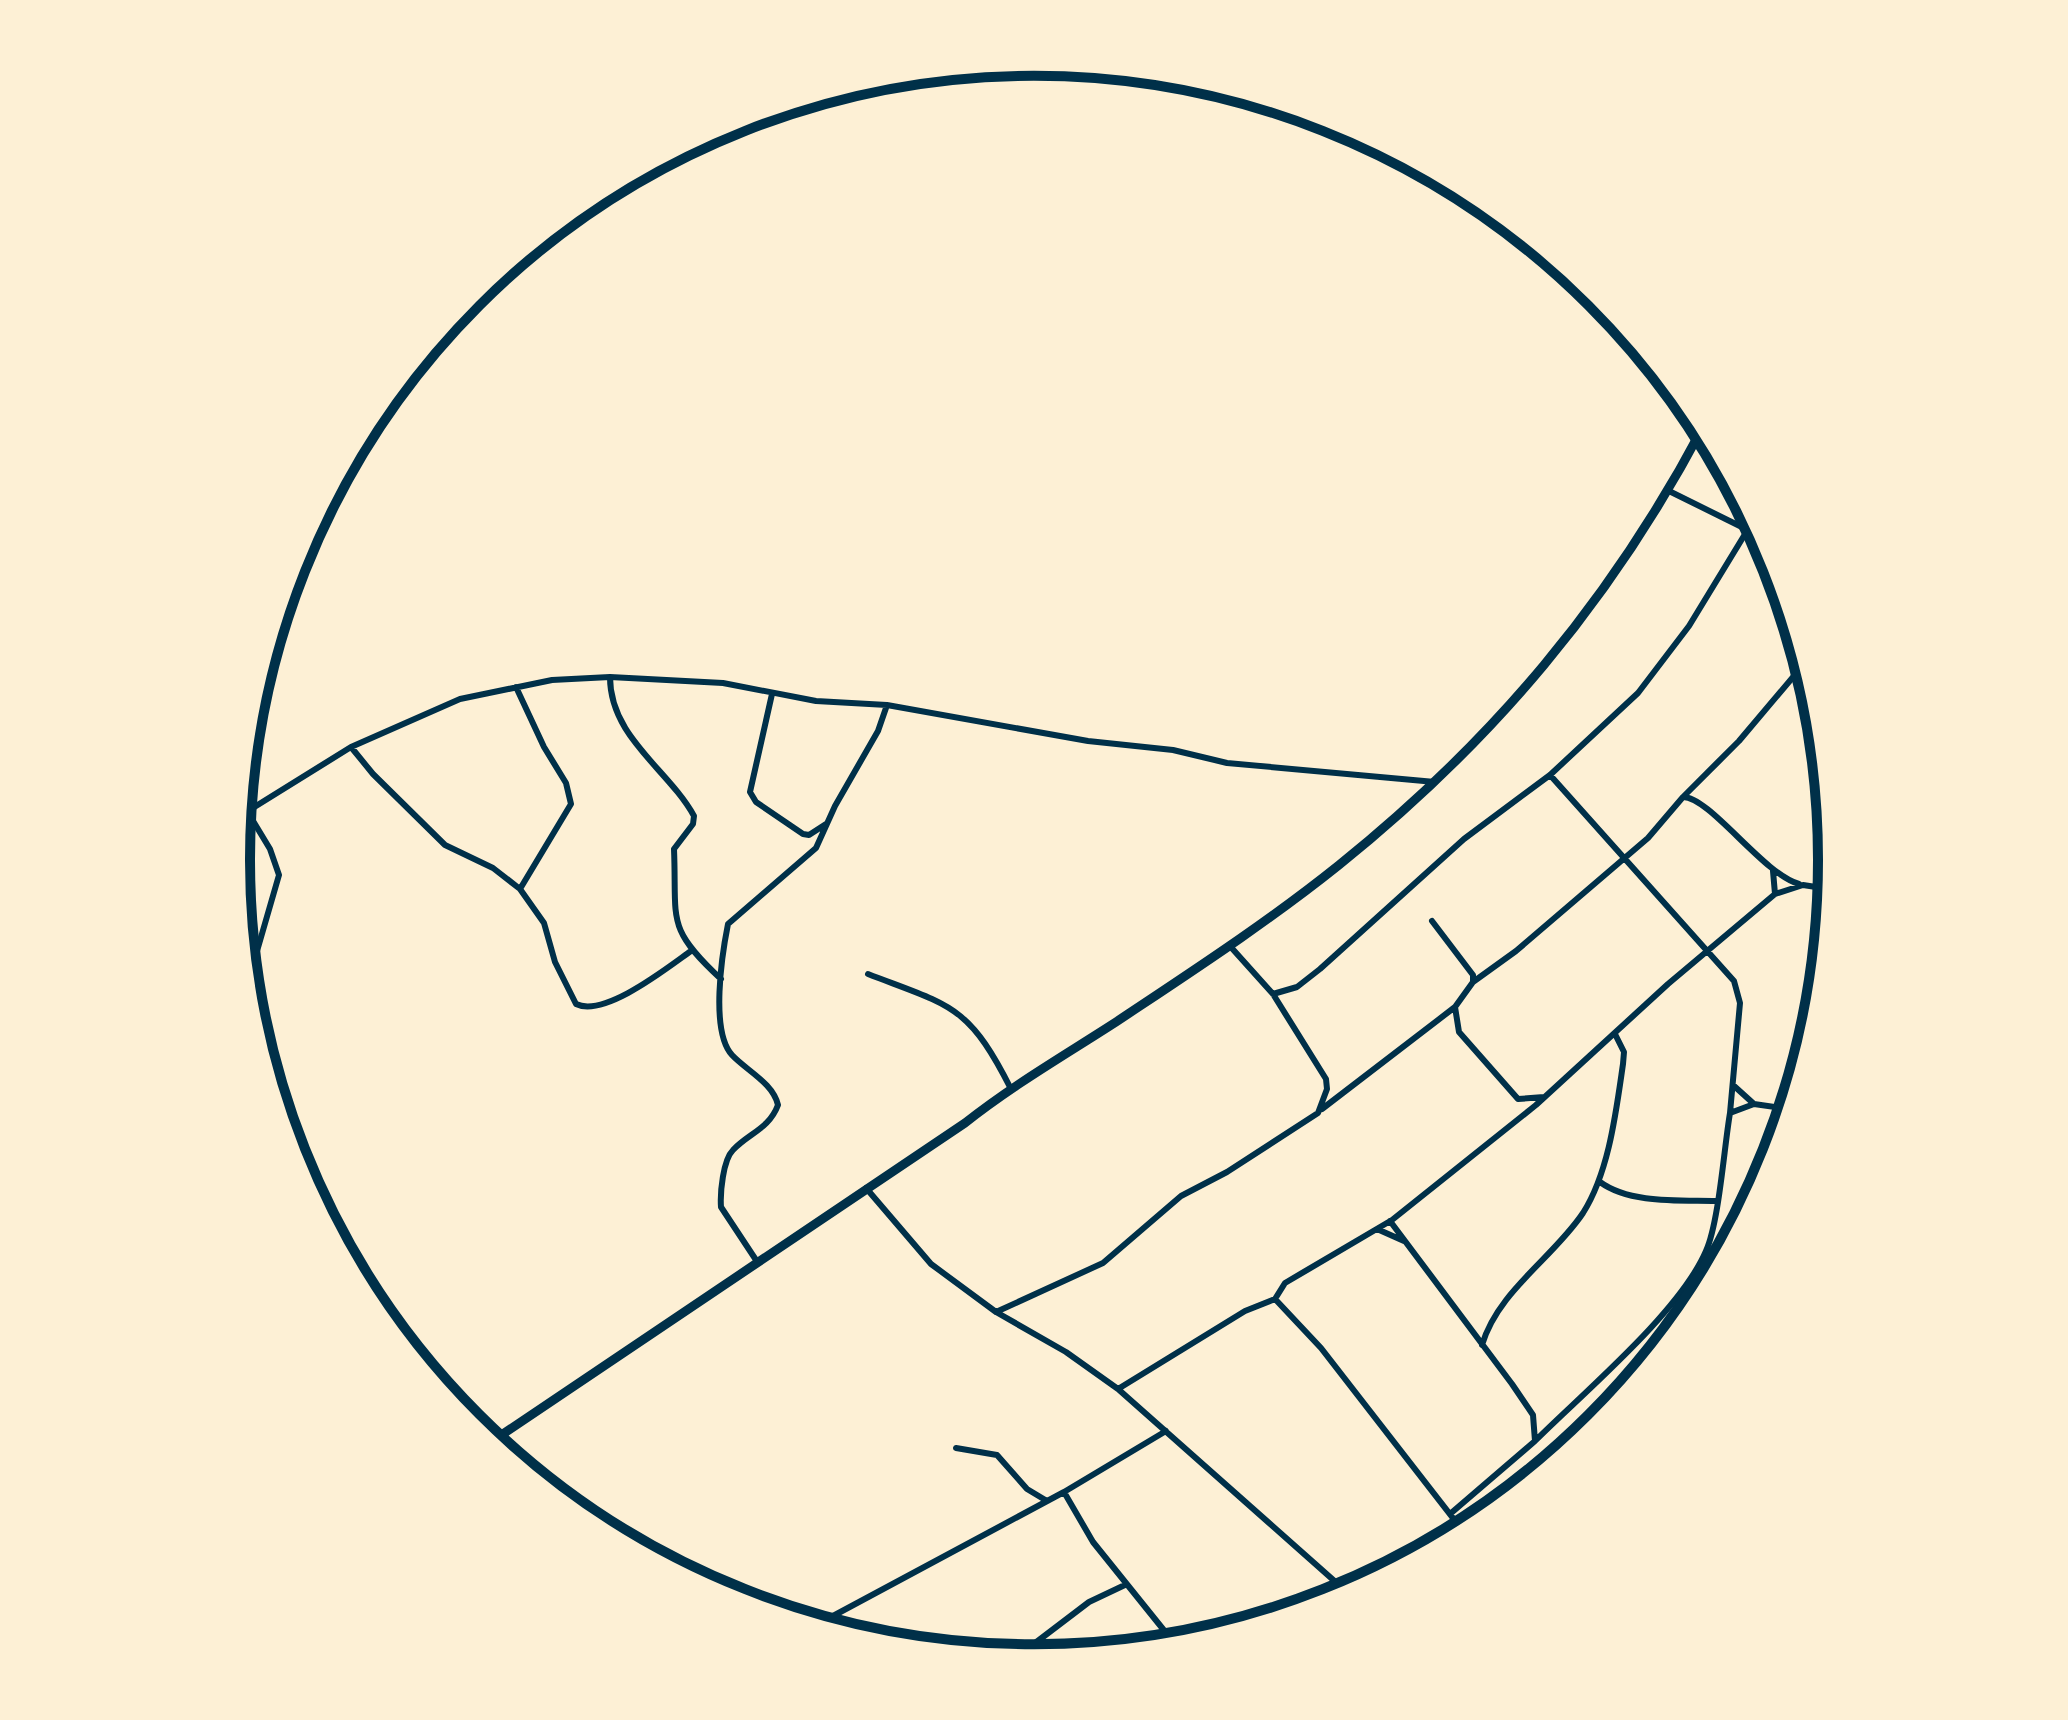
<svg xmlns="http://www.w3.org/2000/svg" width="2068" height="1720" font-family="'IBM Plex Sans',sans-serif">
  <style>
    .lines { fill: none; stroke-linecap: round; stroke-linejoin: round }
    .minor { stroke: #003049; stroke-width: 6 }
    .secondary { stroke: #003049; stroke-width: 9 }
    .rim { fill: none; stroke: #003049; stroke-width: 10 }
  </style>
  <rect width="100%" height="100%" fill="#fdf0d5"/>
  <g class="lines">
    <!-- minor -->
    <path class="minor" d="M1669,491L1762,537
      M610,677C610,737 668,769 694,816L693,824L674,849C677,921 665,927 721,979
      M516,687L544,747L566,783L571,804L520,889
      M772,694L750,792L756,802L803,834L809,835L826,824
      M351,747L373,774L445,845L493,868L520,889L544,923L555,962L576,1004C604,1018 667,968 691,951
      M1550,775L1734,981L1740,1003L1730,1113
      M1683,797L1739,741L1804,664
      M240,816L351,747L460,699L552,680L610,677L723,683L816,701L887,705L1088,741L1173,750L1227,763L1435,782
      M1773,871L1775,894
      M1432,921L1473,975V982L1455,1007L1459,1032L1518,1099L1544,1097
      M247,968L255,958L279,875L270,849L247,811
      M868,974C951,1006 968,1004 1011,1089
      M1473,982L1516,951L1648,838L1683,797C1710,797 1763,874 1799,884
      M1273,994L1297,987L1320,969L1464,839L1550,775L1638,693L1689,626L1753,521
      M1733,1085L1754,1104
      M1322,1109L1455,1007
      M1600,1182C1630,1204 1680,1200 1716,1201
      M866,1188L931,1264L996,1312L1066,1352L1118,1389L1348,1593
      M1390,1221L1512,1384L1533,1415L1535,1441L1450,1514
      M1377,1229L1404,1241
      M756,1260L721,1207C720,1193 723,1160 733,1150C749,1133 769,1129 778,1105C773,1083 747,1071 732,1055C710,1031 722,954 728,924L816,848L835,806L878,731L887,705
      M1275,1299L1285,1283L1392,1220L1536,1105L1668,984L1775,894L1803,885L1829,889
      M996,1312L1103,1263L1181,1196L1227,1172L1318,1113L1327,1089L1326,1079L1273,994L1229,945
      M1482,1345C1498,1291 1553,1258 1583,1213C1609,1172 1616,1112 1623,1064L1624,1052L1615,1034
      M1118,1389L1245,1311L1275,1299L1321,1348L1463,1531
      M1535,1441C1583,1393 1680,1312 1706,1251C1719,1222 1724,1148 1730,1113L1754,1104L1788,1109
      M956,1448L997,1455L1027,1489L1047,1501
      M1064,1492L1093,1542L1175,1644
      M818,1624L1064,1492L1166,1431
      M1018,1656L1089,1602L1127,1584"/>
    <!-- secondary -->
    <path class="secondary" d="M491,1442L965,1123C1013,1085 1065,1055 1116,1022C1191,972 1268,922 1339,865C1492,742 1611,601 1703,427"/>
  </g>
  <!-- crop -->
  <path d="M0 0H2068V1720H0ZM250 860a784 784 0 1 1 1568 0a784 784 0 1 1-1568 0Z" fill="#fdf0d5" fill-rule="evenodd"/>
  <path class="rim" d="M250 860a784 784 0 1 1 1568 0a784 784 0 1 1-1568 0Z"/>
</svg>
